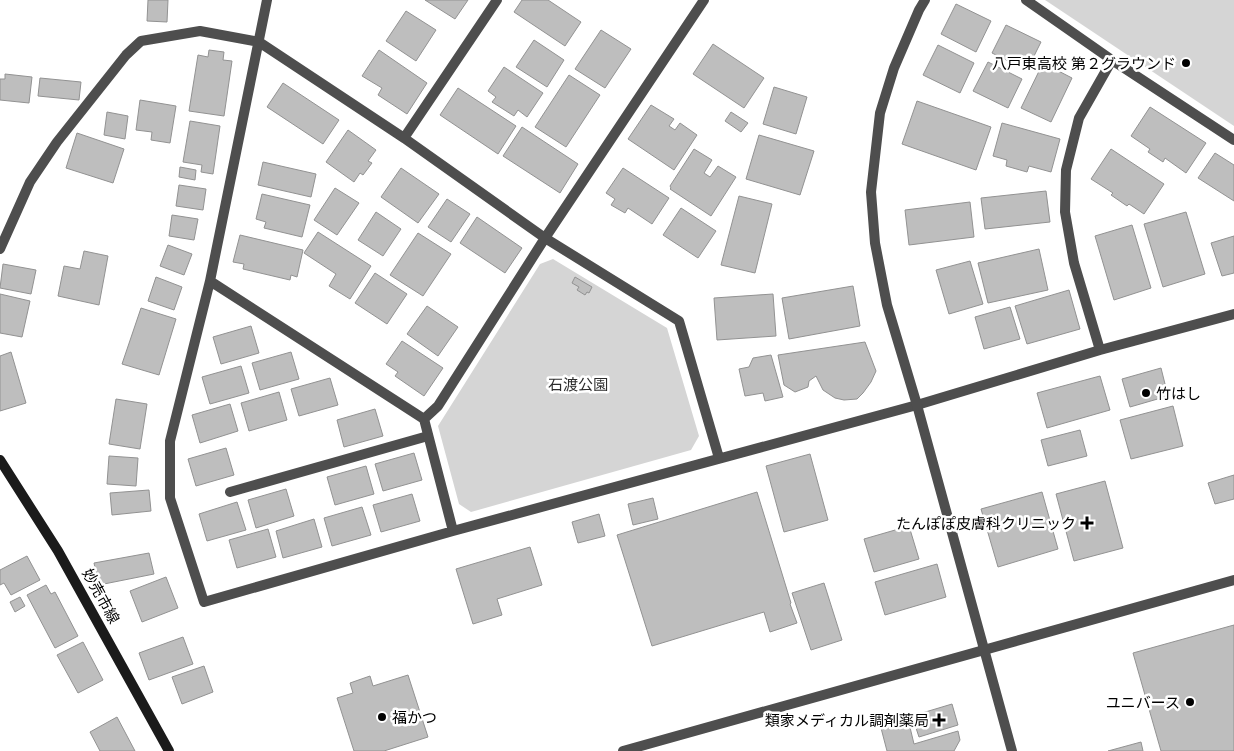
<svg xmlns="http://www.w3.org/2000/svg" width="1234" height="751" font-family="Helvetica,'Noto Sans JP',sans-serif">
  <style>
    .green { fill: #d5d5d5 }
    .building { fill: #bebebe; stroke: #929292 }
    .lines { fill: none; stroke-linecap: round; stroke-linejoin: round }
    .service { stroke: #4e4e4e; stroke-width: 10 }
    .minor { stroke: #4e4e4e; stroke-width: 10 }
    .tertiary { stroke: #4e4e4e; stroke-width: 10 }
    .secondary { stroke: #1b1b1b; stroke-width: 10 }
    .poi-dot { fill: #000; stroke: #fff; stroke-width: 2 }
    .labels { text-anchor: middle; dominant-baseline: central; stroke-width: 5; stroke-linejoin: round; paint-order: stroke }
    .poi-label { font-size: 15px; fill: #000; stroke: #fff; text-anchor: end }
    .park-label { font-size: 15px; fill: #2c2c2c; stroke: #fff }
    .street-label { font-size: 15px; fill: #000; stroke: #fff }
  </style>
  <rect width="100%" height="100%" fill="#fff"/>
  <!-- green -->
  <path class="green" d="M1045,0H1234V126Z
    M553,259L667,328L699,436L691,450L471,512L459,504L438,426L540,264Z"/>
  <!-- building -->
  <path class="building" d="M148,0H168L167,22L147,21Z
    M425,0H468L455,19Z
    M522,0H548L581,22L565,46L514,12Z
    M956,4L991,21L976,52L941,34Z
    M406,11L436,30L416,61L386,41Z
    M1006,25L1041,42L1027,70L992,53Z
    M601,30L631,49L605,88L575,69Z
    M534,40L564,60L547,87L516,67Z
    M713,44L764,78L744,108L693,74Z
    M938,45L974,63L960,93L923,75Z
    M209,50L224,52L223,60L232,61L224,116L189,111L198,55L208,57Z
    M379,50L427,83L407,114L378,95L382,88L362,76Z
    M988,62L1022,79L1008,108L973,91Z
    M1043,63L1072,78L1051,122L1021,108Z
    M504,67L543,93L527,117L518,110L514,116L492,102L496,97L488,91Z
    M5,74L32,77L29,103L0,100V79H5Z
    M569,75L600,95L566,147L535,127Z
    M40,78L81,82L79,100L38,96Z
    M283,83L339,120L323,144L267,107Z
    M774,87L807,97L796,134L763,124Z
    M458,88L516,126L498,154L440,115Z
    M140,100L176,106L170,143L151,140L152,132L136,130Z
    M917,101L991,127L976,170L902,144Z
    M651,105L674,119L669,126L675,130L680,123L697,135L674,170L628,139Z
    M1150,107L1206,143L1186,173L1165,158L1163,162L1148,152L1150,149L1131,136Z
    M107,112L128,116L125,139L104,135Z
    M731,112L748,123L741,132L725,121Z
    M190,121L220,126L213,174L201,172L202,165L183,162Z
    M1002,123L1060,139L1051,172L1029,166L1027,172L1006,166L1007,160L993,156Z
    M522,127L578,164L560,193L503,156Z
    M348,130L376,150L368,161L372,163L363,175L360,173L354,182L326,162Z
    M77,133L124,149L113,183L66,168Z
    M759,135L814,151L800,195L746,179Z
    M694,149L712,160L704,173L710,177L718,166L736,177L711,216L670,189L671,188L670,186Z
    M1111,149L1164,184L1144,214L1129,204L1127,206L1111,195L1113,193L1091,179Z
    M1215,153L1234,165V201L1198,178Z
    M263,162L316,174L311,197L258,185Z
    M180,167L196,170L195,180L179,177Z
    M401,168L439,194L418,223L381,197Z
    M623,168L669,198L652,224L628,208L625,213L611,205L615,199L606,193Z
    M179,185L206,189L203,210L176,206Z
    M335,188L359,203L337,235L314,220Z
    M1046,191L1050,222L985,229L981,198Z
    M262,194L310,205L302,237L264,228L266,222L256,219Z
    M739,196L772,204L755,273L721,265Z
    M447,199L470,214L451,242L428,227Z
    M970,202L974,237L909,245L905,210Z
    M681,208L716,231L698,258L663,235Z
    M376,212L401,229L383,256L358,240Z
    M1186,212L1205,274L1163,287L1144,224Z
    M172,215L198,219L194,240L169,236Z
    M477,217L522,248L505,273L460,243Z
    M1132,225L1151,288L1114,300L1095,236Z
    M318,232L371,266L350,299L329,286L336,274L304,253Z
    M418,233L451,254L423,296L390,275Z
    M240,235L303,250L297,277L291,275L290,280L243,269L244,264L233,262Z
    M1234,236V273L1222,276L1211,243Z
    M168,245L192,254L184,275L160,266Z
    M1039,249L1048,290L988,303L978,263Z
    M84,251L108,256L99,305L58,296L64,266L80,269Z
    M970,261L983,304L949,314L936,270Z
    M3,264L36,270L31,294L0,288Z
    M375,273L407,294L387,324L355,303Z
    M156,277L182,287L174,310L148,301Z
    M575,277L592,287L589,293L587,292L585,295L577,290L579,287L572,283Z
    M853,286L860,326L789,339L782,298Z
    M1069,290L1080,329L1027,344L1015,306Z
    M0,294L30,301L22,337L0,333Z
    M773,294L776,336L717,340L714,298Z
    M427,306L458,327L438,356L407,334Z
    M1010,307L1020,339L984,349L975,317Z
    M141,308L176,319L159,375L122,364Z
    M251,326L259,353L221,364L213,337Z
    M402,341L443,368L424,396L395,376L398,372L386,364Z
    M865,342L876,371L871,382L863,393L857,399L844,400L835,398L823,390L816,376L809,381L808,387L795,392L784,385L778,355Z
    M11,352L26,403L0,411V356Z
    M291,352L299,379L260,390L252,363Z
    M771,355L783,397L765,401L763,393L745,396L739,369L749,367L753,358Z
    M241,366L249,393L210,404L202,377Z
    M1161,368L1168,396L1130,407L1122,379Z
    M1100,376L1110,410L1047,428L1037,393Z
    M330,378L338,405L299,416L291,389Z
    M279,392L287,420L249,431L241,403Z
    M116,399L147,404L140,449L109,444Z
    M230,404L238,431L200,443L192,415Z
    M1173,406L1183,446L1131,459L1120,420Z
    M375,409L383,436L344,447L337,420Z
    M1080,430L1087,456L1048,466L1041,440Z
    M226,448L234,475L196,486L188,459Z
    M414,453L422,480L383,491L375,464Z
    M810,454L828,520L784,532L766,466Z
    M109,456L138,458L136,486L107,484Z
    M366,466L374,494L335,505L327,477Z
    M1234,475V499L1215,504L1208,483Z
    M1105,481L1123,548L1074,561L1056,494Z
    M286,489L294,516L256,528L248,500Z
    M149,490L151,511L112,515L110,493Z
    M757,492L791,603L790,604L797,623L770,632L764,612L652,646L617,535Z
    M1042,492L1058,549L998,567L981,509Z
    M412,494L420,521L381,532L373,505Z
    M653,498L658,519L633,525L628,504Z
    M237,502L246,530L207,541L199,514Z
    M362,507L371,535L332,546L324,518Z
    M599,514L605,536L578,543L572,522Z
    M314,519L322,547L283,558L276,531Z
    M909,526L919,559L874,572L864,539Z
    M268,529L276,557L237,568L229,540Z
    M530,547L542,585L497,599L502,615L473,624L456,569Z
    M149,553L154,574L99,585L94,563Z
    M27,556L40,580L11,595L4,583L0,585V570Z
    M937,564L946,597L885,615L875,582Z
    M166,577L178,608L142,622L130,591Z
    M824,583L842,640L811,650L792,593Z
    M46,585L51,594L55,592L78,636L55,648L27,595Z
    M20,597L25,606L15,612L10,602Z
    M1234,625V751H1161L1133,653Z
    M183,637L193,664L149,680L139,653Z
    M83,642L103,680L78,693L57,655Z
    M204,666L213,692L182,704L172,677Z
    M408,675L428,737L384,751H354L337,698L353,693L350,683L370,676L373,686Z
    M952,704L958,725L919,737L912,716Z
    M117,717L135,751H100L90,732Z
    M908,719L914,744L958,731L960,740L954,751H887L881,728Z
    M1141,742L1143,751H1108Z"/>
  <g class="lines">
    <!-- service -->
    <path class="service" d="M230,492L428,436"/>
    <!-- minor -->
    <path class="minor" d="M267,0L210,281L170,441V498L204,602L453,531L917,405L1100,350L1234,314
      M1026,0L1112,60L1234,140
      M404,138L497,0
      M0,249L30,182L57,142L126,55L141,41L200,31L259,42L404,138L545,238L679,321L719,458
      M210,281L424,419L453,531
      M1100,350L1074,263L1065,212L1066,170L1079,118L1112,60
      M424,419L438,406L545,238L704,0"/>
    <!-- tertiary -->
    <path class="tertiary" d="M925,0L919,10L894,68L880,113L871,192L875,243L887,305L917,405L1012,751
      M623,751L1234,580"/>
    <!-- secondary -->
    <path class="secondary" d="M0,460L58,551L169,751"/>
  </g>
  <!-- markers -->
  <g class="poi-dot">
    <circle cx="1186" cy="63" r="5"/>
    <circle cx="1146" cy="393" r="5"/>
    <path d="M1084.5 515.5h5v5h5v5h-5v5h-5v-5h-5v-5h5z"/>
    <circle cx="1190" cy="702" r="5"/>
    <circle cx="382" cy="717" r="5"/>
    <path d="M936.5 712.5h5v5h5v5h-5v5h-5v-5h-5v-5h5z"/>
  </g>
  <g class="labels">
    <!-- poi labels -->
    <g class="poi-label">
      <text x="1176" y="63">八戸東高校 第２グラウンド</text>
      <text x="1156" y="393" text-anchor="start">竹はし</text>
      <text x="1076" y="523">たんぽぽ皮膚科クリニック</text>
      <text x="1180" y="702">ユニバース</text>
      <text x="392" y="717" text-anchor="start">福かつ</text>
      <text x="929" y="720">類家メディカル調剤薬局</text>
    </g>
    <!-- park labels -->
    <g class="park-label">
      <text x="578" y="384">石渡公園</text>
    </g>
    <!-- street labels -->
    <g class="street-label">
      <text transform="translate(101 596) rotate(61)">妙売市線</text>
    </g>
  </g>
</svg>
